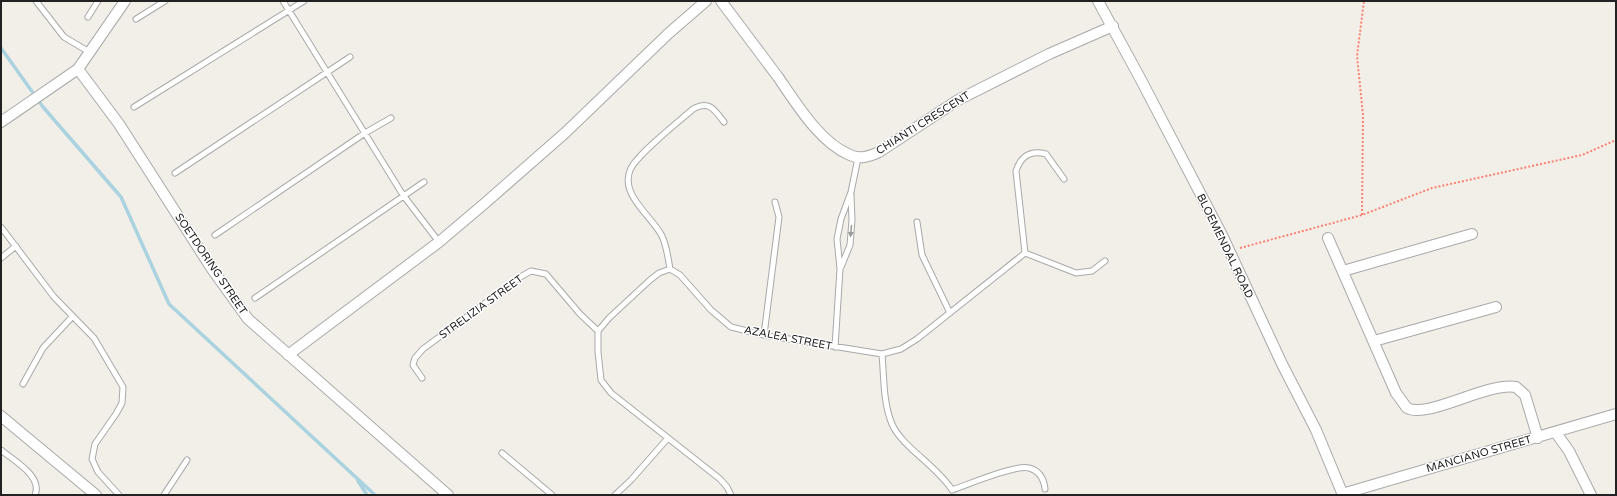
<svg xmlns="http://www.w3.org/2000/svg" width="1617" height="496" font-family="'Varela Round',sans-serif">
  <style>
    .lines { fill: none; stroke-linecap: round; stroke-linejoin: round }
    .stream { stroke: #aad3df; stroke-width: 3.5 }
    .service-casing { stroke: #a9a9a9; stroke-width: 7 }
    .minor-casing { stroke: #a9a9a9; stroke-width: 12 }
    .path { stroke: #fa8072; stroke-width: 2; stroke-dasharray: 2 2; stroke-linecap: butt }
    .service { stroke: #fff; stroke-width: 5 }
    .minor { stroke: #fff; stroke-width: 10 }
    .oneway { fill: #9c9c9c }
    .labels { text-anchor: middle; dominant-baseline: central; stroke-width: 3; stroke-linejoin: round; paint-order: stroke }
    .street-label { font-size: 11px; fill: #222; stroke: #fff }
  </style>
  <rect width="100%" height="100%" fill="#f2efe9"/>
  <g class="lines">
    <!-- stream -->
    <path class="stream" d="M1,48L43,107L121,197L169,304L375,495
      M358,481L367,495"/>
    <defs>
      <path id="service" d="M36,1L64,37L91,53
        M283,1L403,195L439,242
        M88,17L98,1
        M136,19L165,1
        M134,107L304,1
        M175,173L350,57
        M917,222L922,255L950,313
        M1,227L54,297L94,338L123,387L122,403L116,414L95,444L92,459L98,472L119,495
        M215,235L365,133L391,118
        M1025,253L1016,171C1021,156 1030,150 1046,154L1064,179
        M1025,253L1076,273L1092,271L1105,261
        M1,258L16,246
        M841,267L850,245L852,220L851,195
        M670,269L680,275L711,310L731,327L764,335L882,354L901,349L917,339L1025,253
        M670,269L659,273L650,280L609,318L598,331V352L601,380L611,393L720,479L727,487L731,495
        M670,269C668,258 667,247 662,236C652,216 618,194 631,168C640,152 677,123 693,109C709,100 714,109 724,122
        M255,298L424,182
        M764,335L779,217L775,202
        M835,347L840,269L837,239L841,219L851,192L858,158
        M882,354C884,376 883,403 892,424C901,446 938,467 952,490
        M422,378L413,365L415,358L423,349L522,276L531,271L546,274L580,314L598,331
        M23,384L43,348L72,317
        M1,450C13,460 43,476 35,495
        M502,453L552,495
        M952,490C967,485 1016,464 1029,468C1040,471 1044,479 1045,489
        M164,495L187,460
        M615,495L631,480L668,438"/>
      <path id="minor" d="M721,1C740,26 759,52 778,77C796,103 820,143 850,155C860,160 870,156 879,152L958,100L1049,54L1113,26
        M1098,1L1140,78L1222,235L1282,364L1316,430L1343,495
        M78,69L119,124L212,269L248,319L448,495
        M1,122L78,69L125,1
        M1328,238L1396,393L1407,408C1429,419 1486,382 1516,387L1525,395L1538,438
        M1343,271L1472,234
        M1374,341L1496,307
        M288,355L439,242L484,204L565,133L669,33L706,1
        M1,416L96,495
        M1556,433L1569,451L1591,495
        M1342,494L1616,414"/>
    </defs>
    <!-- service casing -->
    <use href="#service" class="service-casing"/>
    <!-- minor casing -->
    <use href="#minor" class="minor-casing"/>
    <!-- path -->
    <path class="path" d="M1362,215L1363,115L1357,56L1364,1
      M1240,248L1362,215L1432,188L1582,155L1616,140"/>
    <!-- service -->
    <use href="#service" class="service"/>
    <!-- minor -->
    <use href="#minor" class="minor"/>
  </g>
  <!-- one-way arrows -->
  <defs><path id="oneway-solid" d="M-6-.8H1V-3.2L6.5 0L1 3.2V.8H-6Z"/></defs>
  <use class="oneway" href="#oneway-solid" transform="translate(851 231) rotate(95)"/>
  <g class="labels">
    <!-- street labels -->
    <g class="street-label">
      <text transform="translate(923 123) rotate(-32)">CHIANTI CRESCENT</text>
      <text transform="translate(1225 246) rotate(64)">BLOEMENDAL ROAD</text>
      <text transform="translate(211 264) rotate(56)">SOETDORING STREET</text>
      <text transform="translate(481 307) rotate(-36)">STRELIZIA STREET</text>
      <text transform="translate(788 338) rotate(11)">AZALEA STREET</text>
      <text transform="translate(1479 454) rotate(-16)">MANCIANO STREET</text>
    </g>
  </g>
  <!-- border -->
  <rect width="1617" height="496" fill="none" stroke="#222222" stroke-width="4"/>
</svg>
